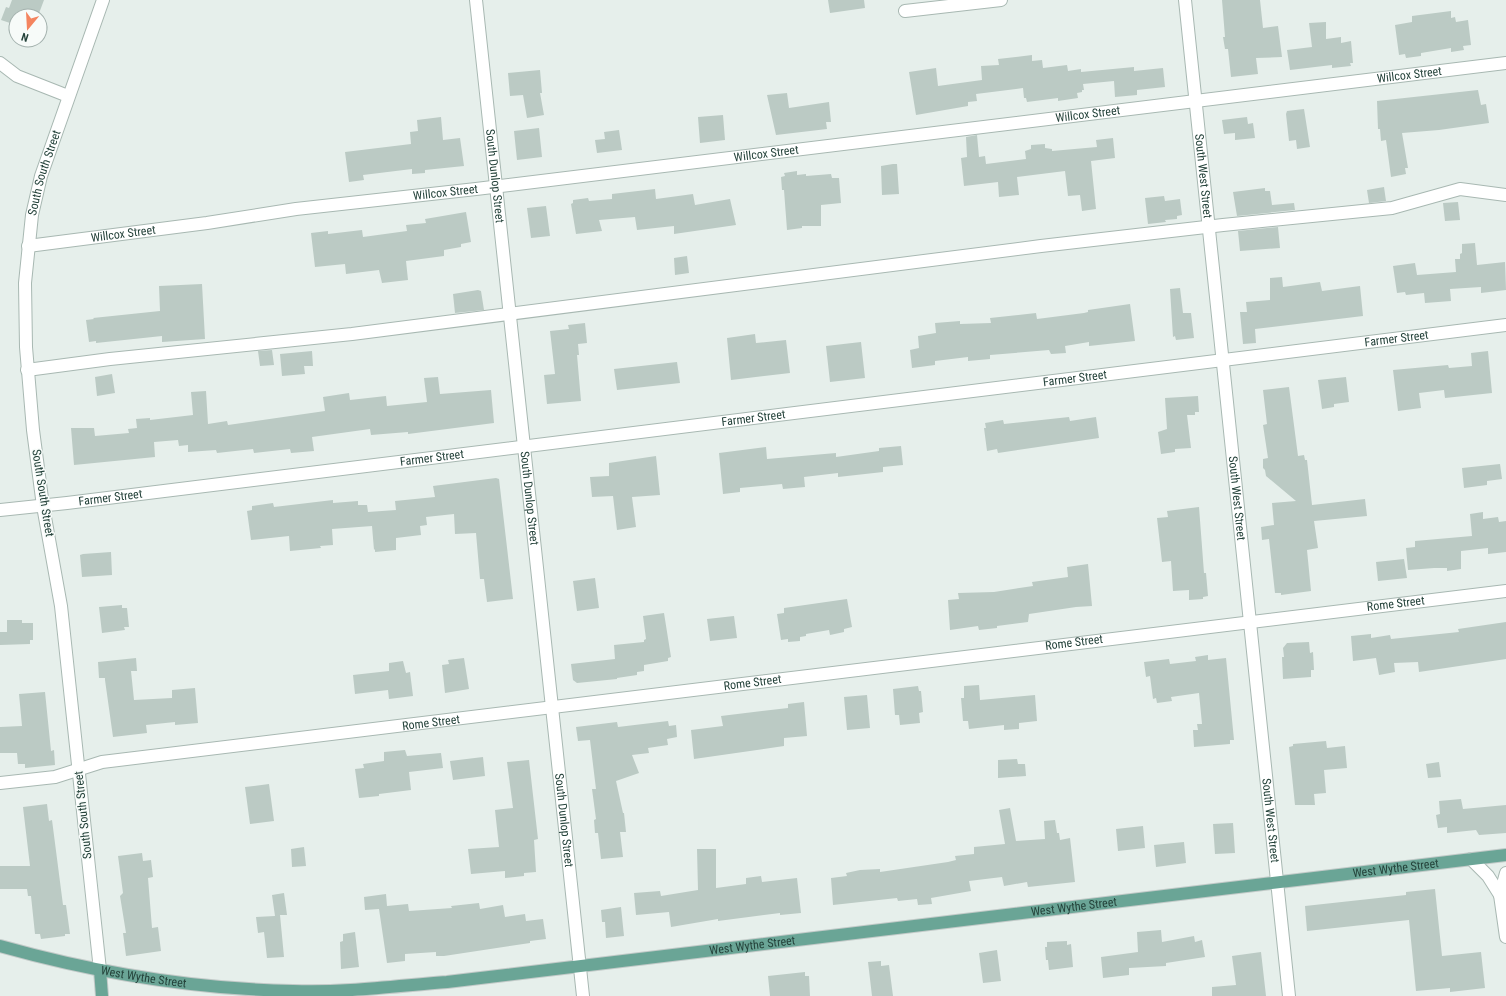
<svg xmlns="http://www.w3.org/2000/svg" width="1506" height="996" font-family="'Roboto Condensed',sans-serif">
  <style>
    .building { fill: #bbcac4 }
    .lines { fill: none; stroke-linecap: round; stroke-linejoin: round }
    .minor-casing { stroke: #a8b8b2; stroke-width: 14 }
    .major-casing { stroke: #c2cac8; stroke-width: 14 }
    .minor { stroke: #fff; stroke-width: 12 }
    .major { stroke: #6aa596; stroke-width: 12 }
    .labels { text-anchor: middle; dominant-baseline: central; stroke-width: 3; stroke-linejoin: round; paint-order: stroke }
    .street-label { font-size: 12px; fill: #24423a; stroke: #f7fbf9 }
  </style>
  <rect width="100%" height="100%" fill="#e6efeb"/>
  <!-- building -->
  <path class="building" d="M12,0H44L38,16H16V25L1,20L6,7L9,8Z
    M828,0H864L865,8L830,13Z
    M1222,0H1260L1263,28L1278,26L1282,57L1256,58L1258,74L1231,77L1228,49H1225L1223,37H1225Z
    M1451,11V18L1455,17L1456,22L1468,20L1471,45L1463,46L1464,50L1451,52V48L1421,53V56L1406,58L1405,54L1399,55L1395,25L1412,22V16Z
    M1326,22V39L1341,37V43L1351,41L1353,63H1350L1351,66L1332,68V65L1290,70L1287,50L1312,47L1309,23Z
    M1032,55V61L1042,60L1043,68L1067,65L1068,71L1081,69V72L1134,67V71L1163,68L1165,87L1137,90V95L1115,97L1114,81L1083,84L1084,90H1082V92L1077,93L1078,98L1058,101V98L1027,102L1026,98H1024L1023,88L976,94L977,101L968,102V106L916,115L909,72L936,68L938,86L982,80L981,66L999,65L998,59Z
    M540,70L542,93H540L544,115L527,118L523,95L510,96L508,73Z
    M1478,90L1481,105L1486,104L1489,123L1439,130L1402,133L1408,168H1405L1406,174L1391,177L1386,140L1381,141L1380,129H1378L1377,101Z
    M787,93L789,108L829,102L831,122H826L827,129L776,135L767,95Z
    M1304,109L1310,147L1297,149L1296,140L1289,141L1286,114L1287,111Z
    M723,115L725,140L700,143L698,117Z
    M441,117L443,140L460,138L464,166L425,170V173L412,174V169L363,175L364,180L349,182L345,152L411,144L410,132L418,131L417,120Z
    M1247,117L1248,124L1253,123L1255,138L1235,140V133L1224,134L1222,120Z
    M539,128L542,157L517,160L514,131Z
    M619,130L622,150L597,153L595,140L605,139L604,132Z
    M977,135L979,157L985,156L986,164L1026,159L1025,151L1031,149V145L1045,144V148L1052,149V151L1097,147L1096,140L1113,138L1115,158L1091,161L1096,209L1082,211L1080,195L1068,196L1065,171L1017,177L1019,195L999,197L998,182L964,186L961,158L967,157L966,137Z
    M893,164H897L899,194L882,195L881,166Z
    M797,171V175L806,174V176L831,174L832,178H839L841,203L821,205V226H802V228L787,230L784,190H782L781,177L785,176L784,173Z
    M1384,187L1386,201L1369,203L1367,190Z
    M1265,188V191H1270L1272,205L1294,203L1295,210L1237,216L1233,192Z
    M655,189L656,199L693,194L695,205L730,199L736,225L674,234V226L637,230L635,217L599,220L602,231L576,234L571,204L573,203V200L588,198L589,201L612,199V194Z
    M1164,196L1165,201L1180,199L1182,215L1177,216V219L1165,220L1166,222L1148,224L1145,198Z
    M1458,202L1460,220L1445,221L1443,203Z
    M546,206L550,236L531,238L527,208Z
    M466,212L471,242L461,244V247L444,250V256L406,261L408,280L382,283L379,270L346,274L345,264L315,267L311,233L328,231V234L362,230L363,237L407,231L406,225L426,223L425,219Z
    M1278,227L1280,248L1240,251L1238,231Z
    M1475,243L1477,265L1505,262L1506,290L1481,293V287L1450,289L1451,301L1425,303L1424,293L1406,295L1405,292L1397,293L1393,266L1415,263L1417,275L1456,272L1455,259H1460V254L1462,253V244Z
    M687,256L689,273L675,275L674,258Z
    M1282,277L1283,287L1320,282L1322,291L1360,286L1363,316L1255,329L1256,343L1243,344L1240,312H1247L1246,302L1270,300V278Z
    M202,284L205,339L162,342V336L96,343V341L89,342L86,320L94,319L93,318L160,311L159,286Z
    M1180,288L1183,313H1191L1194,338L1176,340L1175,336L1173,337L1170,289Z
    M478,290L481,291L484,310L455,313L453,294Z
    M1130,304L1135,341L1089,346V342L1065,346L1066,353L1051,354L1049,350L990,355V359L968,361V357L935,361V365L912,368L910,350L919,348L918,336L936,333L935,323L960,321V324L991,323L990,318L1036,313L1037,319L1084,313L1088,312V310Z
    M585,323L587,343L578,344L579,355H577L581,401L547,404L544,375L555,374L550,331L569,329L568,325Z
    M755,334L756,343L786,340L790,373L731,380L727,338Z
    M861,342L865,378L830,382L826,346Z
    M272,350L274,365L260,366L258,351Z
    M312,351L313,366H304L305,374L282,376L280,354Z
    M1488,351L1492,393L1445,398L1444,390L1419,393L1421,408L1398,411L1393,370L1448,365L1449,368L1472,366L1471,353Z
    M677,362L680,383L617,390L614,369Z
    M112,374L115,393L97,396L95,377Z
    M438,377L440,394L491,390L494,423L408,434V432L371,435L370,429L312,437L314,451L291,453L290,449L254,453L253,449L217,453L216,450L188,452V445L179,446L178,440L154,442L155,457L74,465L71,428H94L95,436L129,433L128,429L137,428L136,419L150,418V420L193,415L191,392L206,391L208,424L227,421L228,425L325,411L323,397L349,393L350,400L386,396L387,406L427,402L424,378Z
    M1346,377L1349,402L1334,404V407L1322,409L1318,380Z
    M1289,387L1298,456L1304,455L1305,460H1307L1312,505L1365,499L1367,516L1314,521L1318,548L1307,550L1311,591L1281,595V593H1275L1269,539L1262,540L1261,527L1274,525L1272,503L1296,501L1266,476L1265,470L1263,468V459L1268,458L1263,425L1267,424L1263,390Z
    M1198,396L1199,412H1195V415H1187L1191,448L1175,449V452L1161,454L1158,432L1167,429L1165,398Z
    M1069,417L1070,421L1096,417L1099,438L998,453L997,449L987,451L984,428H986L985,423L1003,420L1004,424Z
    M901,446L903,465L883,467V472L838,477V473L804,477L805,487L783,489L782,484L740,488V492L723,494L719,453L766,447L767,459L836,453V457L879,451V448Z
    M656,456L660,495L632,497L636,527L617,530L613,496L592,497L590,477L609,476V463Z
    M1500,464L1502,479L1487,481V485L1464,488L1462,468Z
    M496,478L499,479L513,599L487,602L484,579H480L476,533L455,534L454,514L426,517L427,525L420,526L421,535L396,538V550L375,552V549L374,550L372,526L332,529L333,545L320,546L321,548L290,551L289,536L251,540L247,511L252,510V506L273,503L274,507L333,500V503L358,501V505H367L368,512L396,510L395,501L435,497L433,486Z
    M1199,507L1204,573H1206L1208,596L1203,597V599L1189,600V590L1173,591L1171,561L1162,562L1157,518L1168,517L1167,511Z
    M1483,512V519L1498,517L1499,522L1506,521V552L1488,554V548L1461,551V569L1447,571V568H1434L1408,570L1406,548L1415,547V541L1472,536L1470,514Z
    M111,552L112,575L82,577L80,555L83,554Z
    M1404,559L1407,578L1378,581L1376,562Z
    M1088,564L1092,606L1076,607L1029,614L1028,622L997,626V628L979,630L978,626L950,630L948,600L959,599L958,593L994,592L1033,586L1032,582L1068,577L1067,567Z
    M595,578L599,608L577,611L573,581Z
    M847,599L852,627L844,629V632L830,635L829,630L806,634V636L800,637V641L788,642V639L781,640L777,614L784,613V608Z
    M122,605V608H127L129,627H124L125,630L102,633L99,607Z
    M664,613L671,657L668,658V661L644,665V671L637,672V675L617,678V679L577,683L573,680L571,664L615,659L614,645L644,642V640L646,639L643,616Z
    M734,616L737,638L710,641L707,619Z
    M7,620H22V623H33V640H30V644L0,645V632H7Z
    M1506,622V659L1419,672L1418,662L1394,663L1395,672L1379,675L1376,658L1353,661L1351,636L1371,634V638L1390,635L1391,639L1459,632L1458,629Z
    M1309,642L1310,653L1313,652L1314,670H1311V677L1283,679L1282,657H1284L1283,648L1287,643Z
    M1208,655V660L1226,658L1234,740H1230V744L1194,747L1193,730H1198L1197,724H1202L1199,693L1171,697L1172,701L1157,703L1156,698L1153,699L1150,676L1146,677L1144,662L1169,659L1170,664L1196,661L1195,657Z
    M136,658L137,671H131L134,700L172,698V690L195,688L198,723L175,725V722L146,725L147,733L113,737L105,680V678H99L98,662Z
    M464,658L469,689L445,693L442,665L449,664L448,660Z
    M403,661L406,673L410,672L413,696L389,699L388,690L355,694L353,675L389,671V663Z
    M979,685L980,700L1035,695L1037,721L1019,723V729L1004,730V725L969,729L968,721H963L961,698H964V686Z
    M918,686L919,691H921L923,712L919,713L920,723L900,725L899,715H895L893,689Z
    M45,692L51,751L54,750L55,765L25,768V764H18L17,753H0V727L22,726L19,694Z
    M867,695L870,728L847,730L844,697Z
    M804,702L807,736L784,738V746L694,759L691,730L723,726L721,716L788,708V704Z
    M668,721L669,726L676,725L677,737L667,739L668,745L648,748L649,753L632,755L639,773L616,781L623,813H624L626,832H620L623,857L601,859L598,833H595L594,820L596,819L592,789H596L590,740L578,741L576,727L617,722L618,727Z
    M1326,741L1327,748L1345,746L1347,768L1324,770L1326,793L1314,794L1315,805H1295L1289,747L1293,746V744Z
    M405,750L407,756L441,753L443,768L409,772L411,790L379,794V796L359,798L355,769L364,768L363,764L384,761V752Z
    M483,757L485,776L453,780L450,761Z
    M1017,759L1018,764H1025L1026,776L998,778V760Z
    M529,760L538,839L534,840L536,872L524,873V876L505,878V871L471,874L468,849L499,847L495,810L513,808L507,762Z
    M1439,762L1441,777L1428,778L1426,764Z
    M269,784L274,821L250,824L245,787Z
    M1461,799L1463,809L1506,805V833L1479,835L1476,830L1447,833V827L1438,828L1436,815L1440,814L1439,801Z
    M47,804L49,821L52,820L63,905H66L70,934H65V936L41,939L40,934H35L31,896H28L27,889H0V866H30L23,807Z
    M1010,808L1016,841L1045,839L1044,821L1055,820L1057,833H1059L1060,840L1070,838L1075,882L1028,887L1027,882L1004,886L1002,877L969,881L971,891L931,898L932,904L918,905L917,899L898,901L897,898L833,905L831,878L847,876L846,873L860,870L880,869V872L948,862L956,860L955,856L974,854V847L1005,844L999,810Z
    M1233,823L1235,853L1215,854L1213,824Z
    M1143,826L1145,848L1118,851L1116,829Z
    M1184,842L1186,863L1156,867L1154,845Z
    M304,847L306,866L292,867L291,849Z
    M697,849H716V888L746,884V878L761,876L762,882L797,878L801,913L780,915V913L718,921V919L671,927L669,912L636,915L634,893L660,891L661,896L698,890Z
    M142,853L143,861L151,860L153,877L148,878L152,928L158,927L161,951L126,956L123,933H126L120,896L123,893L118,856Z
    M1435,889L1442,956L1481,952L1485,988L1450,992V988L1416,991L1409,920L1307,931L1305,906L1406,895V892Z
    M284,893L287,915H280L284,957L267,958L264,932L258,933L256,917L275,916L272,895Z
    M386,894L387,906L408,904L409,911L452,908L451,906L479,903L480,909L503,905L505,917L525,914L526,921L543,919L546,939L530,941V943L444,956H436V952L405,954V961L387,963L379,909L365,910L364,897Z
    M621,907L624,936L606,938L605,922H602L601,910Z
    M1161,930L1162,942L1194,936L1195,942L1202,940L1205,957L1166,963V966L1129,968V975L1103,978L1101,957L1138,952L1137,932Z
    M355,932L359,967L341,969L340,942L343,941V934Z
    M1067,941V945L1071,944L1073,967L1049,970L1048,960H1046L1045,947H1047V942Z
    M997,950L1001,981L983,983L979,953Z
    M1261,952L1266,996H1212V987L1236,985L1232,956Z
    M881,961V966L889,965L893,996H872L868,962Z
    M805,972V976H809L810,996H770L768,976Z"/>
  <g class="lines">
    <defs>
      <g id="minor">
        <path id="s1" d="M476,0L583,996"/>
        <path id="s2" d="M1185,0L1289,996"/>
        <path d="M905,11L1001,0"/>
        <path d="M0,63L17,76L68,96"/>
        <path id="s3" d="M28,246L207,223L296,209L476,189L1506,63"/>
        <path d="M27,370L110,359L352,334L1041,246L1223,225L1392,208L1460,189L1506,195"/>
        <path id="s4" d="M0,510L67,503L1506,325"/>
        <path id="s5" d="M0,783L55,777L102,762C570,708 1037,644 1506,591"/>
        <path d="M1471,859L1488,876L1500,895"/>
        <path d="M1506,873L1500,895L1506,937"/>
        <path id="s6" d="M100,970L61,606L43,506L33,430L26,347L25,283L32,215L41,176L103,0"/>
      </g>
      <g id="major">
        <path id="s7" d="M0,946C96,973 194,989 293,991C344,993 396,986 447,982L1506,855"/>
        <path d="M100,970L102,996"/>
      </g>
    </defs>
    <!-- minor casing -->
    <use href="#minor" class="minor-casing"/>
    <!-- major casing -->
    <use href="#major" class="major-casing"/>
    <!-- minor -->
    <use href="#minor" class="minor"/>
    <!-- major -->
    <use href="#major" class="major"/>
  </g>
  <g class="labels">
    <!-- street labels -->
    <g class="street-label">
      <text stroke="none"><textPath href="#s3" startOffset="1392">Willcox Street</textPath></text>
      <text stroke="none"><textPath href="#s3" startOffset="1068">Willcox Street</textPath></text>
      <text stroke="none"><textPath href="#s3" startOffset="744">Willcox Street</textPath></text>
      <text stroke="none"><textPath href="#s6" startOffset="804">South South Street</textPath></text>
      <text stroke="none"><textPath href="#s1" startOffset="177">South Dunlop Street</textPath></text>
      <text stroke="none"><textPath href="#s2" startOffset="177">South West Street</textPath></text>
      <text stroke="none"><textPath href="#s3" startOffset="421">Willcox Street</textPath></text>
      <text stroke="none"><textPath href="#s3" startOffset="96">Willcox Street</textPath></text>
      <text stroke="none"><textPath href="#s4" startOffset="1407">Farmer Street</textPath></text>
      <text stroke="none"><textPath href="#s4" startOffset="1083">Farmer Street</textPath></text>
      <text stroke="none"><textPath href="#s4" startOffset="759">Farmer Street</textPath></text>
      <text stroke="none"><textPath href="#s4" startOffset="435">Farmer Street</textPath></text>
      <text transform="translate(43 493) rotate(81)">South South Street</text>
      <text stroke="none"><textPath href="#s4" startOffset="111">Farmer Street</textPath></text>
      <text stroke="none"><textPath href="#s1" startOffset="501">South Dunlop Street</textPath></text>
      <text stroke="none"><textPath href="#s2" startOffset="501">South West Street</textPath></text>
      <text stroke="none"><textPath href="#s5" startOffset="1408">Rome Street</textPath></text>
      <text stroke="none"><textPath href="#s5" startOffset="1084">Rome Street</textPath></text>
      <text stroke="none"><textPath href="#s5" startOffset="760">Rome Street</textPath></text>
      <text stroke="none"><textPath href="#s5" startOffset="436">Rome Street</textPath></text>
      <text transform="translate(83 815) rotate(-96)">South South Street</text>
      <text stroke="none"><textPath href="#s1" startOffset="825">South Dunlop Street</textPath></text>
      <text stroke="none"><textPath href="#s2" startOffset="825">South West Street</textPath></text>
      <text stroke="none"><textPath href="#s7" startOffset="1407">West Wythe Street</textPath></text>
      <text stroke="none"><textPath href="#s7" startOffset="1083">West Wythe Street</textPath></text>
      <text stroke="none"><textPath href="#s7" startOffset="759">West Wythe Street</textPath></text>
      <text stroke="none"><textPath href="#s7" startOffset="147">West Wythe Street</textPath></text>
    </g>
  </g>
  <!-- north arrow -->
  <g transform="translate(28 28) rotate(198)"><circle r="19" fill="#f7fbf9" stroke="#a3b1ad"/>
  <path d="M0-3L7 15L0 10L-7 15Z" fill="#f4845f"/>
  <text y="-6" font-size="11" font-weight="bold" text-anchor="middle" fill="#24423a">N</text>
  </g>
</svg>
